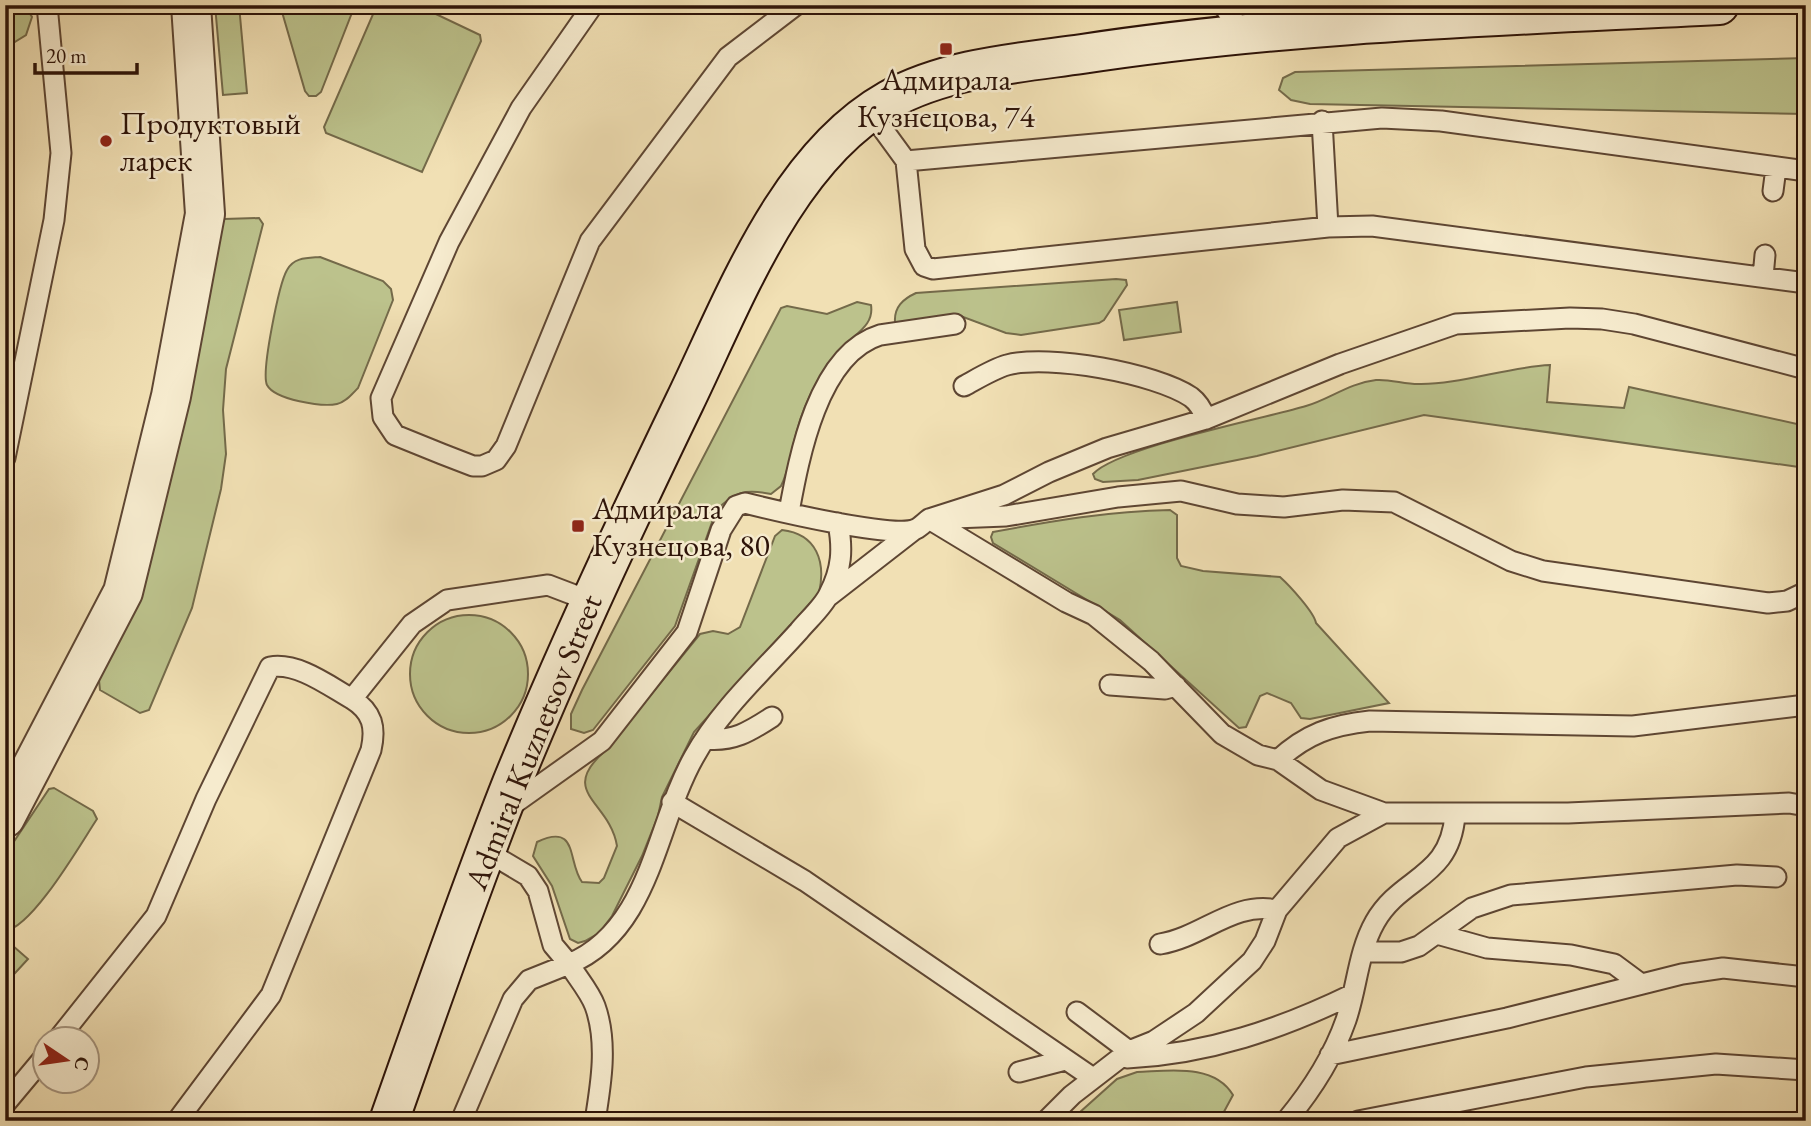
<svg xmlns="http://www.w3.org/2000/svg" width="1811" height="1126" font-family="'EB Garamond',serif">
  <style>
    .green { fill: #bcc28c; stroke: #746a4a; stroke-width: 2 }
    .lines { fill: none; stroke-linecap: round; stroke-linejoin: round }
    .lane-casing { stroke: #5e4633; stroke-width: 23 }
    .street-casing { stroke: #5e4633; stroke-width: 42 }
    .secondary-casing { stroke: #2d1308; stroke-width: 42 }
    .lane { stroke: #f6ebce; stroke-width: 19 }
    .street { stroke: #f6ebce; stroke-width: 38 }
    .secondary { stroke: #f6ebce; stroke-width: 38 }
    .poi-dot { fill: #8f2418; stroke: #f6ebce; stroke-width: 2.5 }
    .labels { text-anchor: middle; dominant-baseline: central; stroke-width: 5; stroke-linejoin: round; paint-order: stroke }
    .poi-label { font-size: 32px; fill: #2d1308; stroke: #f6ebce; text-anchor: start }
    .street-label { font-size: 32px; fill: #2d1308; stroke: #f6ebce }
  </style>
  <rect width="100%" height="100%" fill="#f1e0b4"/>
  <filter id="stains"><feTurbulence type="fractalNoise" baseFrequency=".00286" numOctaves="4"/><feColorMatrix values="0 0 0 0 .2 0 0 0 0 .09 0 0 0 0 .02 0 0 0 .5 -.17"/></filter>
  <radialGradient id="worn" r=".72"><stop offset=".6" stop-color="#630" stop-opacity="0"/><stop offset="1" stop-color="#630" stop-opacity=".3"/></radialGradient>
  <!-- green -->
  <path class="green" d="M5,5L27,9L32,17L26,35L5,48Z
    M215,5H239L247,93L223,95Z
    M280,5H355L321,92L316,96H309L305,91Z
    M377,5H417L480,35L481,41L422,172L326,133L324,127Z
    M1806,58V114L1310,104L1291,100L1279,90L1283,78L1295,72Z
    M259,218L263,224L226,369L223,410L226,454L221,489L192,608L149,710L140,713L100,690L99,680L221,223L224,219Z
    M320,257L383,281L391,289L393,300L358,388C352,394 346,402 337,404C322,407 275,400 267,385C261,372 279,284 287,270C294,257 308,258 320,257Z
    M1116,279L1126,280L1127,285L1104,320L1099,323L1021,335L1006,333L958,315L901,324L895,322C894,307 903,299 916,293Z
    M857,302L871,305C874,324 858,332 846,344C821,369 805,400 796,434C791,451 789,471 781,486L771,494C746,489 734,491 716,511L675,626L593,730L584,733L571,729V714L582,690L781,308L787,306L827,314Z
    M1177,302L1181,332L1124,340L1119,310Z
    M1550,365L1547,402L1624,408L1629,387L1806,426V468L1424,415L1257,456L1138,480L1103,482L1095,479L1093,474C1118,447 1263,419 1306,406C1330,399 1349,383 1376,380C1390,379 1404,384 1418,384C1459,385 1507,367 1550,365Z
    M1170,510L1177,515V558L1181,566L1203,571L1280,577C1289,585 1314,612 1316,623L1389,703L1310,719L1301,718L1291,703L1267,693L1260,696L1246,727L1239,728L1120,620L993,543L991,537L993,532C1052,521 1110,511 1170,510Z
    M782,530C817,534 826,562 819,593L694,732L662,797L658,816L642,856L612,916L599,933L585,941L578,943L570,939L552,886L533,856L537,842C579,822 567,862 582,882L599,883L604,878L617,846C610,801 557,793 605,751L700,634L713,631L728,634L740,627L775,536Z
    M410 674a59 59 0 1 1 118 0a59 59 0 1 1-118 0Z
    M54,788L93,811L97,819C81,843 33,927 5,931V855L49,789Z
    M5,939L28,959L5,984Z
    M1137,1072C1169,1071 1214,1063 1233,1095L1219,1121H1070L1117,1079Z"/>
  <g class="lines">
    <defs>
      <path id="lane" d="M593,5L521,108L449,242L381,398L383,417L395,435L442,454L473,466H482L496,460L506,446L590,241L728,57L796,5
        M1223,5L1243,34
        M871,113L906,161L1382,118L1441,121L1806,171
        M1322,121L1328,227
        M906,161L915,249L924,266L933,269L1328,227L1372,226L1806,283
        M1773,191L1776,168
        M1763,277L1765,255
        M964,386C977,379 993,369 1007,365C1049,354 1155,373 1191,397C1199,403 1203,411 1206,419
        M5,458L54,220L61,153L47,5
        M789,512C799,457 818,354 880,335L955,324
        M954,518L1006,516L1118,497L1181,491L1237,504L1284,507L1343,500L1394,502L1511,561L1543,571L1768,603L1787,601L1806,592
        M929,519L1004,495L1049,472L1107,448L1206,419L1340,364L1456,324L1570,318L1602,319L1634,324L1806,369
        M829,596L914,530
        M1110,685L1165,689L1176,686
        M705,739C733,742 749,732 772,717
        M672,802L805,881L1093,1078
        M508,808L602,741L687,632L721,530L736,506L745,503C773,510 894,539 916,529C920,527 925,522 929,519L1066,602L1094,615L1151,661L1222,734L1258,755L1278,760
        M1384,813L1321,790L1278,760C1306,734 1332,725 1370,721L1633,726L1806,705
        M486,851L528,876L538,891L553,945L569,964C651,930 655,826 694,757C720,710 763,671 799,631C808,620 823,607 829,594C842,569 843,549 838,523
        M1437,934L1487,948L1571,955L1614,964L1641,984
        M1160,944C1203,937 1233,901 1277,910
        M1363,952H1401L1419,946L1472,908L1511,895L1737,875L1776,877
        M1077,1012L1129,1051
        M59,1038L156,916L206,799L270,667C298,662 329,686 352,699
        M1330,1055L1507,1018L1682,974L1723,968L1806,977
        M1127,1058C1208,1054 1281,1029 1353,994
        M1019,1072L1065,1060
        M5,1104L46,1055
        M177,1121L271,995L371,750C376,728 373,712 352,699L412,624L447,600L548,585L590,601
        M461,1121L513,999L529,980L569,964C577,977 590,992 595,1006C608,1042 601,1084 595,1121
        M1046,1121L1072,1095L1129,1051L1154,1041L1196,1013L1252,961L1265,941L1277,910L1338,838L1384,813H1568L1789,803L1806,806
        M1286,1121C1311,1091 1333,1057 1346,1020C1357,988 1358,952 1375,922C1401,876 1450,879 1455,815
        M1358,1121L1586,1077L1716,1064L1806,1070"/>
      <path id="street" d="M5,818L123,592L171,396L205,214L191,5"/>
      <path id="secondary" d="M389,1121C429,1008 468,894 512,783C565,653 624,527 685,401C734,300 786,158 889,100C947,68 1018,63 1082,54C1293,22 1507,16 1719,5"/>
    </defs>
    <!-- lane casing -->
    <use href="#lane" class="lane-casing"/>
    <!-- street casing -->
    <use href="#street" class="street-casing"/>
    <!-- secondary casing -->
    <use href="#secondary" class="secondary-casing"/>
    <!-- lane -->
    <use href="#lane" class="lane"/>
    <!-- street -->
    <use href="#street" class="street"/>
    <!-- secondary -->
    <use href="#secondary" class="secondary"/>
  </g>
  <!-- markers -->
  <g class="poi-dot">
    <rect x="939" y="42" width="14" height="14" rx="3.5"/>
    <circle cx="106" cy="141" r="7"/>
    <rect x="571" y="519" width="14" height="14" rx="3.5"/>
  </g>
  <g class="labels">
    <!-- poi labels -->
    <g class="poi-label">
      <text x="946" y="79" text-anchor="middle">Адмирала<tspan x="946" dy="37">Кузнецова, 74</tspan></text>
      <text x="120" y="123">Продуктовый<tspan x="120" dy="37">ларек</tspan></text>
      <text x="592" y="508">Адмирала<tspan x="592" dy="37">Кузнецова, 80</tspan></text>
    </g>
    <!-- street labels -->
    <g class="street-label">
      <text transform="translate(533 742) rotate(-68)">Admiral Kuznetsov Street</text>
    </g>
  </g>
  <!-- margin -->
  <rect width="1811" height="1126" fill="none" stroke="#f1e0b4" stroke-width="28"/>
  <rect x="7" y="7" width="1797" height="1112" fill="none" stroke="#2d1308" stroke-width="3.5"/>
  <rect x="14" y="14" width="1783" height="1098" fill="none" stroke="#2d1308" stroke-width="2"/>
  <!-- north arrow -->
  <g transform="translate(66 1060) rotate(103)"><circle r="33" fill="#f6ebce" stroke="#a6957f" stroke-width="2"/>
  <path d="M0-5L12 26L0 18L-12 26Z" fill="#8f2418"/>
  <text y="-10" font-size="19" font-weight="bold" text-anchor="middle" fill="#2d1308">С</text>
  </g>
  <!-- scale -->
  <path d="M35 63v10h102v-10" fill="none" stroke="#2d1308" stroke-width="3.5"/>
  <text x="46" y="63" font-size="21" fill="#2d1308" stroke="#f6ebce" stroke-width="5" paint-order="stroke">20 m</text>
  <rect width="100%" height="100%" filter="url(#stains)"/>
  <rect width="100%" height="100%" fill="url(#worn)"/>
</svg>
